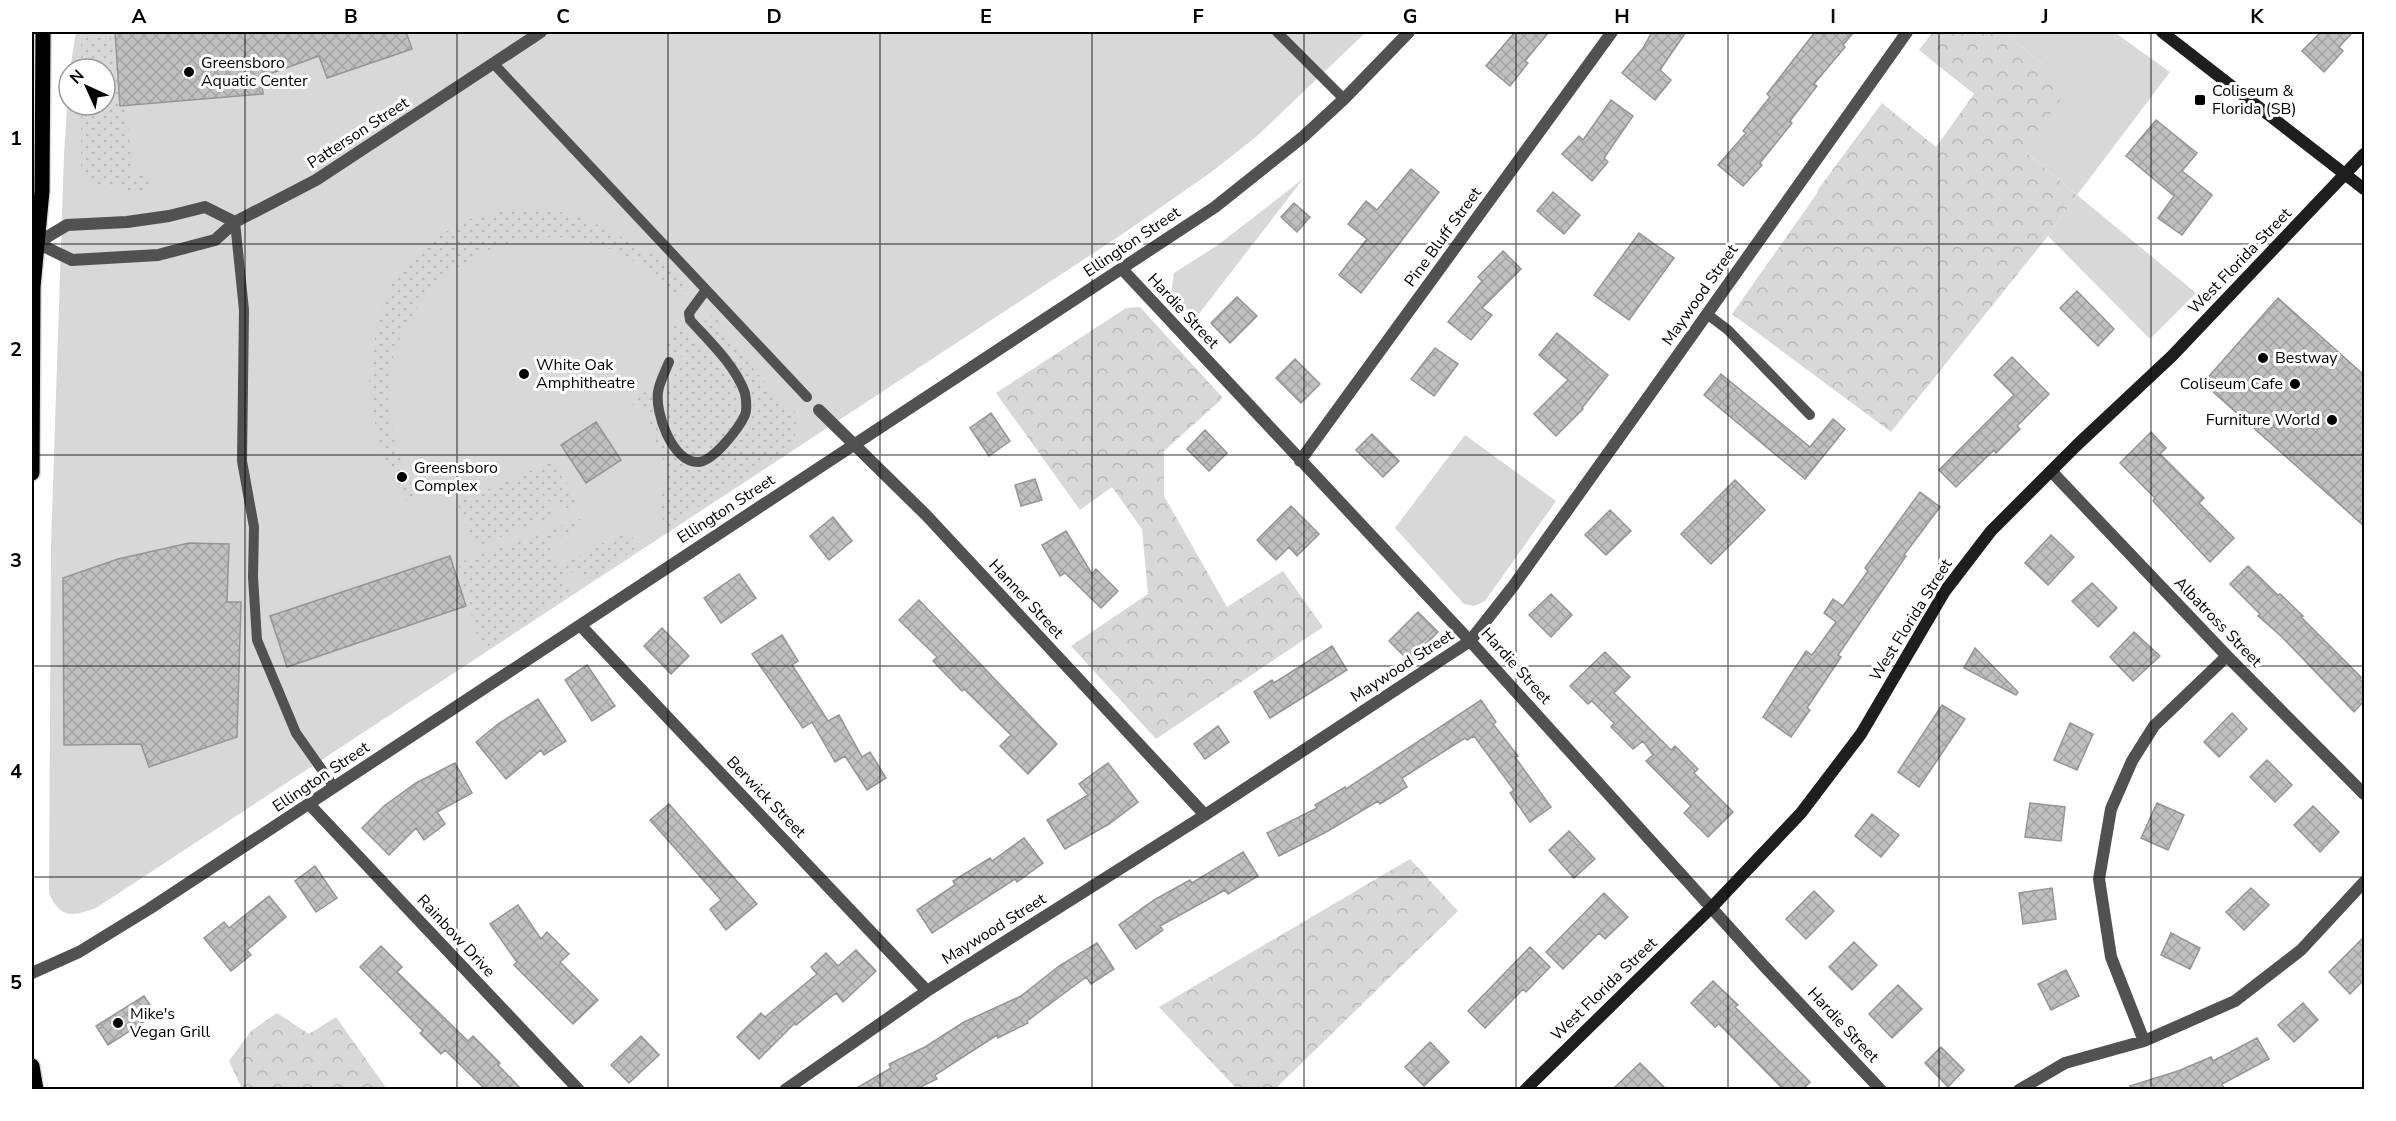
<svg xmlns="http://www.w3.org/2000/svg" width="2396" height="1121" font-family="'Nunito Sans',sans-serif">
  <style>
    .grass { fill: #d8d8d8 }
    .forest { fill: url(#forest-crowns) }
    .garden { fill: url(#garden-dots) }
    .building { fill: url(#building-cross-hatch); stroke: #959595; stroke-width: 1.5 }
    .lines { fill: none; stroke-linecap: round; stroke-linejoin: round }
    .primary-casing { stroke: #dbdbdb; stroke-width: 18 }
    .service { stroke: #515151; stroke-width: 10 }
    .minor { stroke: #515151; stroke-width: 12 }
    .secondary { stroke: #1e1e1e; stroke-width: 12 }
    .primary { stroke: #000; stroke-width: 15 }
    .grid { fill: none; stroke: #000; stroke-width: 1.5; stroke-opacity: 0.55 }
    .poi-dot { fill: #000; stroke: #fff; stroke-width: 2 }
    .labels { text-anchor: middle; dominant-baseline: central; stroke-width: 6; stroke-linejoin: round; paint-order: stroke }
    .poi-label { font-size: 16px; fill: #000; stroke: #fff; text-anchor: start }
    .street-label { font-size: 16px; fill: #000; stroke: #fff }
    .neatline { fill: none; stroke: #000; stroke-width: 2 }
    .grid-label { font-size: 20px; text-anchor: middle; font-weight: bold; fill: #000 }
  </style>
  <defs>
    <pattern id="forest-crowns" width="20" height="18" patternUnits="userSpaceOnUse" patternTransform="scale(1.5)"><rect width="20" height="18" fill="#d8d8d8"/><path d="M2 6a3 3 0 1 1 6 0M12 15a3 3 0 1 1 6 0" fill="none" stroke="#b8b8b8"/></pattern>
    <pattern id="garden-dots" width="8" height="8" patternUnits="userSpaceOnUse" patternTransform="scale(1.5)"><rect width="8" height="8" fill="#d8d8d8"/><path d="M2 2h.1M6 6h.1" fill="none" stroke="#b8b8b8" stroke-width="1.8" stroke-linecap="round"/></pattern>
    <pattern id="building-cross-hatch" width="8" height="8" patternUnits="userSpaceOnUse" patternTransform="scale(1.5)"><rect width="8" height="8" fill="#c0c0c0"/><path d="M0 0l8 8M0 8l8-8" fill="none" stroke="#a3a3a3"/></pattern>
  </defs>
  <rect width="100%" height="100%" fill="#fff"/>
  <!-- grass -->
  <path class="grass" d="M76,32H1366L1256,137L1210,173L1124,233L96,908C73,916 61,920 49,893L51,545L64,155L69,75V105H105V69H70Z
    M2003,32H2114L2170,72L2077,195L2196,293L2150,339L2048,236L2077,195L2026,152L2053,72Z
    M1303,179L1195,319L1171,293L1174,273L1218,245Z
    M1465,435L1556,501L1485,601L1474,606L1464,604L1395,528Z"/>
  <!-- forest -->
  <path class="forest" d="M1933,32H2003L2053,72L2064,94L2026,152L2077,195L2048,236L1891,432L1732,314L1818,192L1817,191L1882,103L1936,147L1974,94L1919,50Z
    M1140,307L1223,398L1164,451V496L1227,607L1283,571L1323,627L1156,739L1071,646L1148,594L1142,529L1112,487L1080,510L996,393L1126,308Z
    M1410,859L1458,911L1275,1089H1237L1159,1007Z
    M277,1013L309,1034L336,1017L387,1089H242L229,1061L251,1031Z"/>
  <!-- garden -->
  <path class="garden" d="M81,32H110L112,50H116L120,106H126L133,174L145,175L153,188L128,193L123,188H94L81,175V105H105V69H81Z
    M506,210C522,210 541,208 557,211C590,218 618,234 645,252L652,247L687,286V290L677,299C668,290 660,281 651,273C626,252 586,237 554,237C468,236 391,306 388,392C387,429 404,464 417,497L415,505H408L381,450L374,419L369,384L377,322L393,281L425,244L466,220Z
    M713,314L740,353L784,404L797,413L794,444L670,526L664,523L659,510L667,465L656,449L647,416L630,402L637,392C658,389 654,411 657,425C660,443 678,469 699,468C713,467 722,452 731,443C738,436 750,424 753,413C759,385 719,344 702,323Z
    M676,324L685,327C701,344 731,369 738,389C741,398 741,408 738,416C734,428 709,456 696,455C673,453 663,414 665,395C666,385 677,373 682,364L683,358L664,344Z
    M551,462L581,503C557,516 554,504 536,489L533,493L556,515L475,547L457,503Z
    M588,516L590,520L547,544L560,567C576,559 614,532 630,536C635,538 637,542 640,546L584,583L575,571L563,580L571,592L481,651L458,563Z"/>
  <!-- building -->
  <path class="building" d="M115,32H406L412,49L327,78L319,56L261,77L263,94L120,106Z
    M1515,32H1549L1525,61L1528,63L1510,86L1486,66Z
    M1652,32H1686L1660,70L1671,80L1655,100L1622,73L1643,48Z
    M1815,32H1854L1843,45L1845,47L1814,84L1817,86L1790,121L1792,123L1760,163L1762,165L1743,186L1718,165L1746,133L1743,131L1770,97L1767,94Z
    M2321,32H2353L2339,47L2343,51L2324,72L2302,51Z
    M1611,100L1633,116L1604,158L1608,162L1592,181L1562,154L1579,136L1583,140Z
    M2156,120L2197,153L2182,171L2212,195L2182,235L2158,218L2174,196L2126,156Z
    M1411,169L1439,192L1361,293L1339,275L1367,239L1348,224L1366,201L1377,210Z
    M1553,192L1580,215L1564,234L1537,211Z
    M1294,203L1310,217L1297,232L1281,217Z
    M1639,233L1674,258L1629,320L1594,295Z
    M1503,251L1521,269L1482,308L1492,315L1471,340L1448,322L1482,281L1478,277Z
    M2077,291L2114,329L2098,346L2060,308Z
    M1237,297L1257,316L1230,343L1211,323Z
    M2278,298L2364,375V526L2203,383Z
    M1557,333L1608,375L1582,408L1583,409L1556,436L1534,414L1568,380L1539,355Z
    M1435,348L1458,364L1434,396L1411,379Z
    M2012,357L2049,394L2017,426L2020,429L1996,453L1994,450L1956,487L1939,470L2014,395L1994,375Z
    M1295,359L1320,384L1301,403L1276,378Z
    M1721,374L1810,447L1833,419L1845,429L1805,479L1704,395Z
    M991,413L1010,441L989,456L970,428Z
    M596,422L621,460L586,483L561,445Z
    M1205,430L1227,453L1209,471L1187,449Z
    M2151,432L2166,448L2160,454L2204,498L2199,503L2234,538L2210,562L2153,501L2155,498L2120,463Z
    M1372,434L1399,461L1383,477L1356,450Z
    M1035,479L1042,500L1021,506L1015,485Z
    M1735,480L1765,510L1711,564L1681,534Z
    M1920,492L1940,507L1904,555L1906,556L1838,655L1841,657L1807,708L1810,710L1791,737L1763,717L1806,651L1812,655L1836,622L1824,613L1833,599L1843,606L1868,571L1865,568Z
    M1291,506L1319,534L1297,556L1289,547L1276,560L1257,540Z
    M1610,510L1631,531L1606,555L1585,535Z
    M833,517L852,541L829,560L810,536Z
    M1066,531L1092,574L1096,569L1118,591L1101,608L1065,573L1060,576L1042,545Z
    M2051,535L2074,557L2048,585L2025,563Z
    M189,543L229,544L227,602H241L237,737L149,767L141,744L64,745L63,578L118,559Z
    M450,556L466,606L287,667L270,616Z
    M2248,566L2278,595L2280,594L2303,616L2301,617L2364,680V701L2354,712L2282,637L2258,616L2260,614L2230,584Z
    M739,574L756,598L721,623L704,598Z
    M2092,583L2117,608L2098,627L2072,601Z
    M1551,594L1572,615L1551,637L1529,615Z
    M919,600L1057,744L1028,774L1000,746L1011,735L964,689L962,691L933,661L937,657L899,620Z
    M1418,612L1438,632L1409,661L1389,641Z
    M662,628L689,656L671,674L644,646Z
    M2134,632L2160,656L2133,681L2110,657Z
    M782,635L798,661L792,665L828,721L839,715L862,757L870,752L886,778L867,790L845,756L835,762L812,722L803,728L752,654Z
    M1332,646L1347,670L1270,718L1254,692L1272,680L1274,683Z
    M1975,648L2018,692L2016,695L1964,668Z
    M1605,652L1630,677L1614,693L1671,750L1675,746L1698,769L1694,773L1733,812L1708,837L1684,813L1691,806L1646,761L1653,755L1643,741L1633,749L1611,727L1614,723L1592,701L1588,704L1570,686Z
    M587,665L615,706L592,721L565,680Z
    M538,699L566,741L544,755L541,750L506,779L476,742L498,724Z
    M1481,700L1496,722L1493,724L1518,756L1515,757L1551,807L1530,822L1510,793L1514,790L1474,736L1467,740L1465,738L1402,778L1407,787L1380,804L1378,801L1328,831L1279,856L1267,833L1317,808L1315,805L1345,787L1346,789Z
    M1942,705L1965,719L1919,787L1898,772Z
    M2232,713L2247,729L2219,757L2204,742Z
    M2070,723L2093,734L2077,770L2054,760Z
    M1218,726L1229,742L1205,759L1194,744Z
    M2267,760L2292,785L2275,802L2250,777Z
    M455,763L472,793L437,812L445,824L424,840L416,828L389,855L362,828L384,806L416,783Z
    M1108,763L1138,802L1109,824L1065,849L1047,820L1088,795L1079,784Z
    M2030,803L2065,807L2061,841L2025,837Z
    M2157,803L2184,815L2168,850L2141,838Z
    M669,804L757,904L726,930L710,909L721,900L650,820Z
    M2313,806L2339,832L2320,852L2294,825Z
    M1872,814L1899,835L1881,857L1855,836Z
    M1569,831L1595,859L1574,878L1549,850Z
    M1024,838L1043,863L1017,882L1015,879L932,933L917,910L955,885L953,881L990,858L992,861Z
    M1243,852L1258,876L1228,894L1225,890L1160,926L1163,930L1136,949L1119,925L1154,900L1190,880L1192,883Z
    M315,866L337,898L316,912L295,881Z
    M2052,888L2056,919L2023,924L2019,893Z
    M2251,888L2269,905L2244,930L2226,912Z
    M1814,891L1834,911L1806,939L1786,919Z
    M1604,893L1628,917L1605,939L1599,933L1563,969L1546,952Z
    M269,896L286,917L247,950L251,955L231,971L204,938L224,922L229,928Z
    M518,905L541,939L547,932L569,954L560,962L598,1000L573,1024L514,965L517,962L490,924Z
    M2171,933L2200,948L2190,969L2161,955Z
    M2364,937V980L2350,994L2329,972Z
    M1854,942L1877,965L1852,990L1829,967Z
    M1097,943L1114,969L1091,984L1086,977L1027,1021L1028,1023L998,1038L997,1035L935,1075L937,1079L916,1089H855L891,1068L889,1064L925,1047L964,1022L1021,996L1059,966Z
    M381,946L402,967L397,972L468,1041L473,1036L500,1063L498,1065L521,1089H485L445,1050L441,1054L420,1033L423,1031L360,967Z
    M1530,947L1550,967L1526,992L1523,989L1485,1028L1468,1011Z
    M856,950L876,971L843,1002L836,993L796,1025L795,1023L759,1059L737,1037L761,1013L765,1017L817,974L811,967L826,953L838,966Z
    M2066,970L2079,996L2051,1010L2038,984Z
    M1713,981L1738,1005L1735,1007L1810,1082L1803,1089H1783L1719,1024L1715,1027L1691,1003Z
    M1898,985L1922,1009L1892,1038L1869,1014Z
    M144,996L156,1014L108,1045L96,1026Z
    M2303,1003L2318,1020L2294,1042L2278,1025Z
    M641,1036L659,1055L629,1083L611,1065Z
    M2257,1038L2269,1059L2222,1084L2224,1089H2131L2130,1086L2178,1071L2211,1057L2213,1061Z
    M1430,1042L1449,1062L1424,1086L1405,1067Z
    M1941,1047L1964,1070L1948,1087L1925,1063Z
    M1640,1063L1666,1089H1613Z"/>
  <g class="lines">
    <defs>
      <path id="primary" d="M32,473L33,287L42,191L43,32
        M32,1066L36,1090"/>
    </defs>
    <!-- primary casing -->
    <use href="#primary" class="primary-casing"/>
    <!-- service -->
    <path class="service" d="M1277,32L1344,99
      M493,63L807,397
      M235,222L244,310L242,461L254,527L253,577L257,640L296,733L334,787
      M1707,314L1728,330L1810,415
      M669,362C665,372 659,383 658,392C655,413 672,462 698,462C713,462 739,428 745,415C747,410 746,399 745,393C735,365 709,341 690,320L689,313L706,290"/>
    <!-- minor -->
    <path class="minor" d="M37,243L72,260L158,255L215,240L235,222L316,180L541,32
      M37,243L67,225L127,222L169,216L205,207L235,222
      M1122,269L1470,641L1764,966L1881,1090
      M819,410L926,515L1205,815
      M1300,461L1612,32
      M2051,471L2227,656L2364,794
      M580,625L927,991
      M309,804L579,1090
      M32,973L79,952L149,909L1215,207L1304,136L1344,99L1409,32
      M2144,1041L2111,957L2099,879L2111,809L2132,761L2154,726L2227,656
      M785,1090L927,991L1205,815L1470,641L1514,585L1646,400L1907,32
      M2019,1090L2065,1063L2144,1041L2235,1001L2301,950L2364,882"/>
    <!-- secondary -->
    <path class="secondary" d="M2162,32L2364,189
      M1525,1090L1711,908L1801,813L1861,734L1945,591L1991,531L2077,445L2172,356L2364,154"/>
    <!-- primary -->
    <use href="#primary" class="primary"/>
  </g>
  <!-- grid -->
  <path class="grid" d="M245,32V1090M457,32V1090M668,32V1090M880,32V1090M1092,32V1090M1304,32V1090M1516,32V1090M1728,32V1090M1939,32V1090M2151,32V1090M32,244H2364M32,455H2364M32,666H2364M32,877H2364"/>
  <!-- markers -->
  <g class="poi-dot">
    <circle cx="189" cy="72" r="6"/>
    <rect x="2194" y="94" width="12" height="12" rx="3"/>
    <circle cx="2263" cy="358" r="6"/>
    <circle cx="524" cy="374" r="6"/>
    <circle cx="2295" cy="384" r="6"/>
    <circle cx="2332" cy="420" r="6"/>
    <circle cx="402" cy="477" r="6"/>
    <circle cx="118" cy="1023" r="6"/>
  </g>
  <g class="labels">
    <!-- poi labels -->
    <g class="poi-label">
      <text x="201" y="63">Greensboro<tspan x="201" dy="18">Aquatic Center</tspan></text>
      <text x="2212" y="91">Coliseum &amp;<tspan x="2212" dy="18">Florida (SB)</tspan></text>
      <text x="2275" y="358">Bestway</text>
      <text x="536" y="365">White Oak<tspan x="536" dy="18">Amphitheatre</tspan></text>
      <text x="2283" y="384" text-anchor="end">Coliseum Cafe</text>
      <text x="2320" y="420" text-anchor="end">Furniture World</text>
      <text x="414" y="468">Greensboro<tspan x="414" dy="18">Complex</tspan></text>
      <text x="130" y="1014">Mike's<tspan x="130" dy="18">Vegan Grill</tspan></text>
    </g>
    <!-- street labels -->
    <g class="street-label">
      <text transform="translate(358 133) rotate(-33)">Patterson Street</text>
      <text transform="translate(1443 237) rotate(-54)">Pine Bluff Street</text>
      <text transform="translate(1132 242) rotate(-34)">Ellington Street</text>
      <text transform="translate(2240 261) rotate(-46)">West Florida Street</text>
      <text transform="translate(1700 295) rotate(-55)">Maywood Street</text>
      <text transform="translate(1183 311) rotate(47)">Hardie Street</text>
      <text transform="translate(726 509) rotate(-33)">Ellington Street</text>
      <text transform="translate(1026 599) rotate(47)">Hanner Street</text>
      <text transform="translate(1911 620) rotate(-58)">West Florida Street</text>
      <text transform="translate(2218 622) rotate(46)">Albatross Street</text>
      <text transform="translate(1402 666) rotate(-33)">Maywood Street</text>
      <text transform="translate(1516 666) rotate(48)">Hardie Street</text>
      <text transform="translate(321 777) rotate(-34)">Ellington Street</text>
      <text transform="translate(766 797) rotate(46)">Berwick Street</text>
      <text transform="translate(994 929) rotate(-32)">Maywood Street</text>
      <text transform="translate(456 936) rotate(47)">Rainbow Drive</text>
      <text transform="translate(1604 989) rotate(-44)">West Florida Street</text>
      <text transform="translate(1843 1025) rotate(47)">Hardie Street</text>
    </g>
  </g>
  <!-- border -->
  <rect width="2396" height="1121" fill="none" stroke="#ffffff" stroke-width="66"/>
  <!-- north arrow -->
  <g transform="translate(87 87) rotate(315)"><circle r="28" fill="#ffffff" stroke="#999999" stroke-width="1.5"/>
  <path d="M0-4.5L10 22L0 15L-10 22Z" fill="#000000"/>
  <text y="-9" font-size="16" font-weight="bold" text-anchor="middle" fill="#000000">N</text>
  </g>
  <rect x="33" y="33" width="2330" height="1055" class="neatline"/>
  <g class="grid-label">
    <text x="139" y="23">A</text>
    <text x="351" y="23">B</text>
    <text x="563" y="23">C</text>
    <text x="774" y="23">D</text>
    <text x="986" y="23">E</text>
    <text x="1198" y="23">F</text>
    <text x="1410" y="23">G</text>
    <text x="1622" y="23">H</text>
    <text x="1833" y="23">I</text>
    <text x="2045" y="23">J</text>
    <text x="2257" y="23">K</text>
    <text x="16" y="145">1</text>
    <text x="16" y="356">2</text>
    <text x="16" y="567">3</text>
    <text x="16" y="778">4</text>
    <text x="16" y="989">5</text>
  </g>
</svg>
